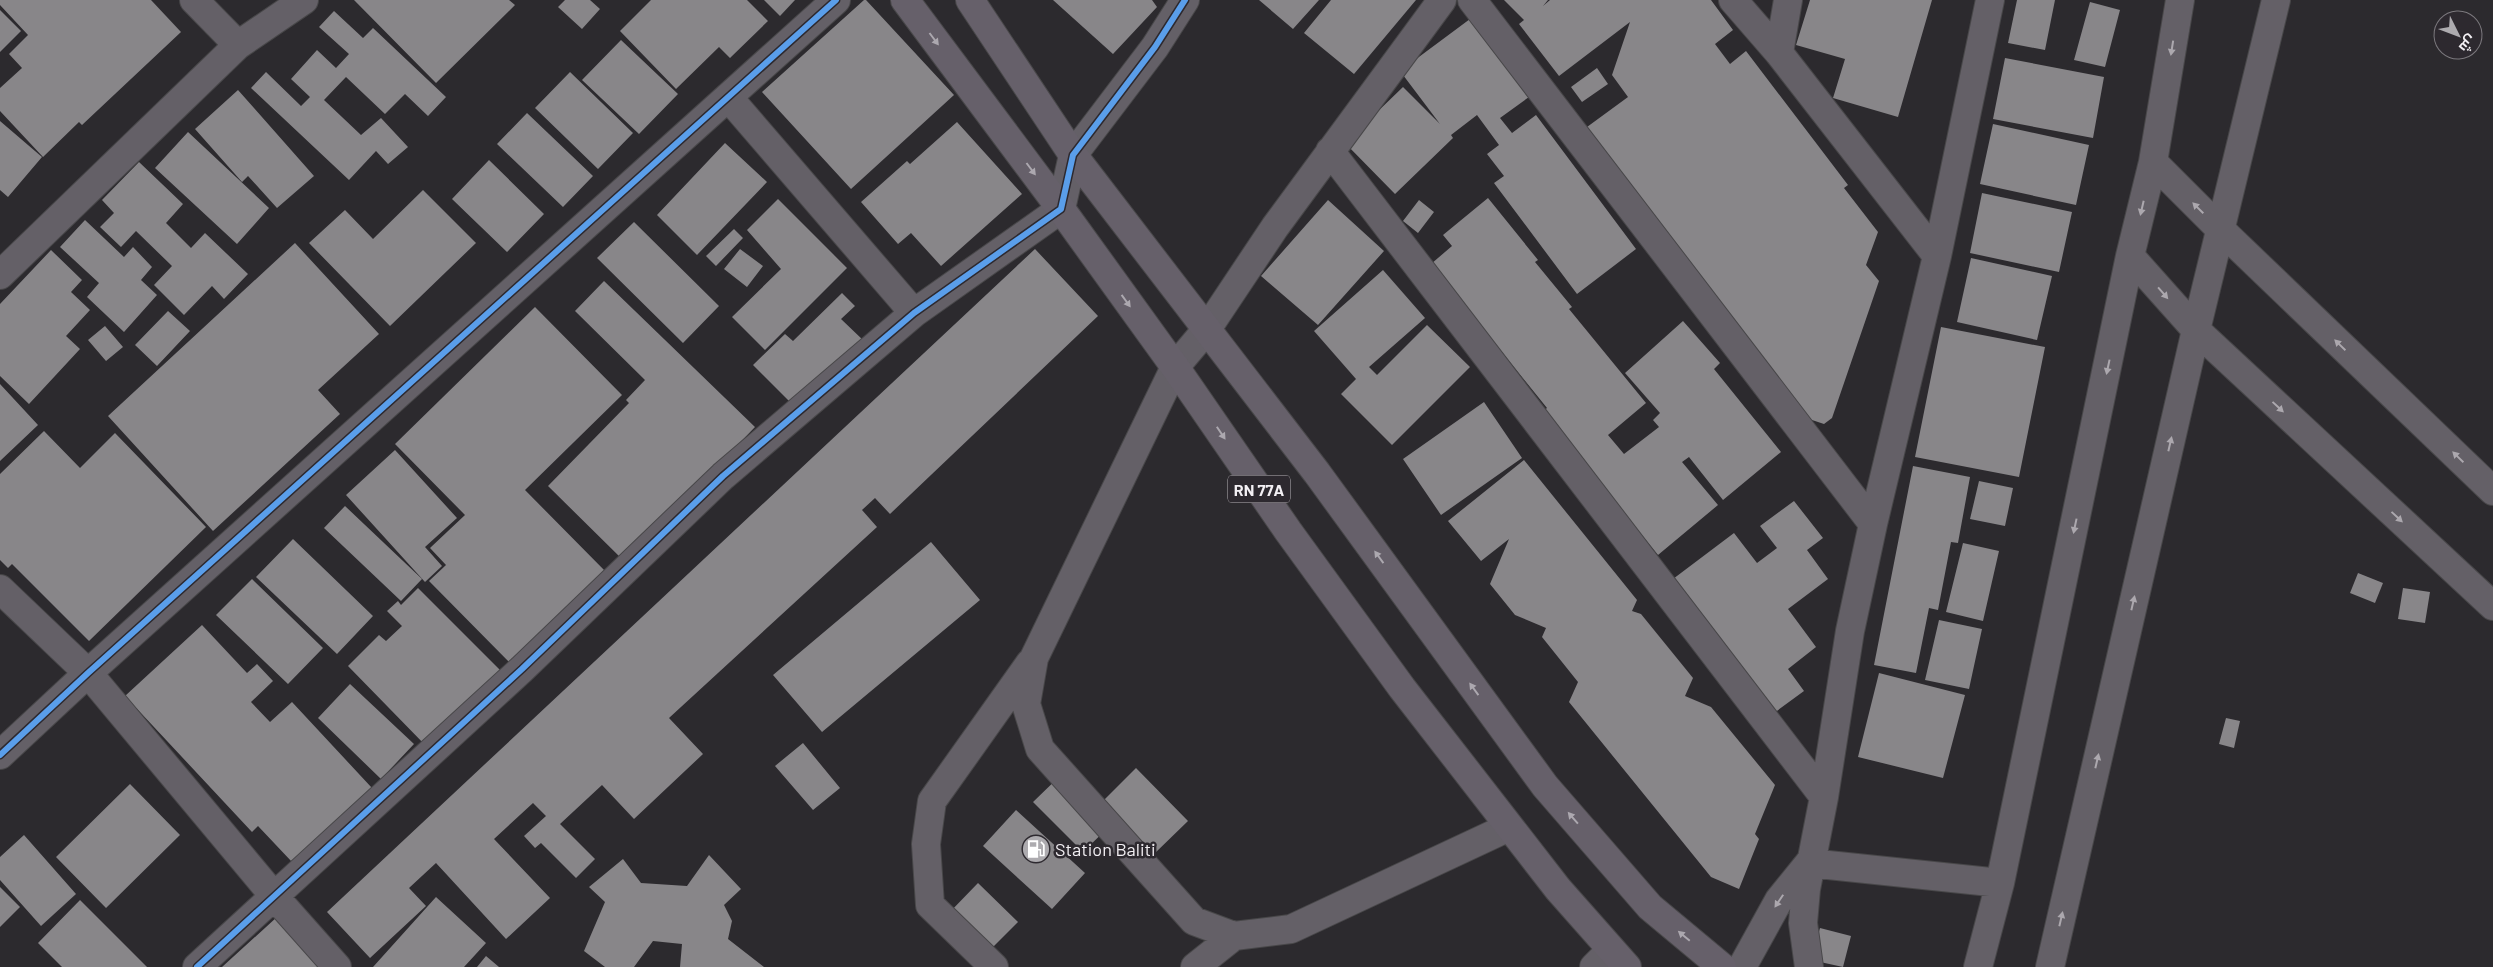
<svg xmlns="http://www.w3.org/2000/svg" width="2493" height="967" font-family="Barlow,Cairo,sans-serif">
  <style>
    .building { fill: #888689 }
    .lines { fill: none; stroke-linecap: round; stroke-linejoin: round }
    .minor-casing { stroke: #484749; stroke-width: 30 }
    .major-casing { stroke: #484749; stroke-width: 30 }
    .minor { stroke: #646067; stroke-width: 28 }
    .major { stroke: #66606a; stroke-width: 28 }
    .cycleway-casing { stroke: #2d292f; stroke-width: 9 }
    .cycleway { stroke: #5a9eea; stroke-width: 6 }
    .oneway { fill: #aca8af }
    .oneway2 { fill: #aca8ae }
    .labels { text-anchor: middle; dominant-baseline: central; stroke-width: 5; stroke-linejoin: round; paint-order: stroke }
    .shield { fill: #2d292f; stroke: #b8b4b9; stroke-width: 1 }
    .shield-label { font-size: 16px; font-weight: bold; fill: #f3f0f4 }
    .poi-label { font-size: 18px; fill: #f3f0f4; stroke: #2d292f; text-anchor: start }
  </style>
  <rect width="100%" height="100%" fill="#2c2a2e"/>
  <!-- building -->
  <path class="building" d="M0,0H151L181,32L82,125L79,122L43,157L0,111V88L22,68L9,54L28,35L0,5Z
    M354,0H509L515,5L436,83Z
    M565,0H590L600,9L582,29L558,7Z
    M651,0H747L768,21L730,58L719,47L676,89L620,31Z
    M764,0H795L780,16Z
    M864,0H866L954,95L851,189L762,92Z
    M1053,0H1152L1157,7L1113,54Z
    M1259,0H1319L1293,29Z
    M1331,0H1416L1354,74L1304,33Z
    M1504,0H1548L1543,6L1550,0H1711L1733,30L1715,44L1730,64L1746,51L1848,185L1844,188L1878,232L1866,265L1879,281L1832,418L1824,424L1806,418L1587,127L1628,97L1612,75L1630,22L1559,76L1519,24L1524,20Z
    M1810,0H1932L1898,117L1833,98L1845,59L1796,45Z
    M2017,0H2055L2045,50L2008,43Z
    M2090,2L2120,10L2105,67L2074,60Z
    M0,10L21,31L0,52Z
    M334,11L363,38L373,28L446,97L428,116L405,94L385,114L346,77L324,100L361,135L381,118L408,147L388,164L376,151L349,180L251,88L266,72L301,106L310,97L291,79L317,50L336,68L349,54L319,27Z
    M1470,19L1529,97L1500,118L1512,133L1536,115L1636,249L1577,294L1494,183L1504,176L1487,154L1499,145L1477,115L1451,135L1453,138L1395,194L1345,143L1403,87L1440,124L1400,71Z
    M621,40L678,94L639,134L582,80Z
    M2005,58L2104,77L2093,138L1993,119Z
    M1597,68L1608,84L1582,102L1571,87Z
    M570,72L633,133L598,169L535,108Z
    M238,90L314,176L277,208L248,176L242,182L195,129Z
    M527,113L593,176L563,207L497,144Z
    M0,121L42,157L8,197L0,190Z
    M957,122L1022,194L941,266L911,233L898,244L861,202L907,161L910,164Z
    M1993,124L2089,145L2076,205L1980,184Z
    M188,132L269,208L237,244L155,168Z
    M725,143L767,182L697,255L657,215Z
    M489,160L544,214L507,252L452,199Z
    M139,162L183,204L166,223L191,248L205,233L248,274L224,299L212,286L184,315L154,285L172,266L136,231L121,247L100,227L114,213L102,200Z
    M423,190L476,243L390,326L309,243L345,210L373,239Z
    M1982,193L2072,212L2059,272L1970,253Z
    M1488,198L1538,260L1535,262L1572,307L1569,309L1646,403L1608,435L1624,454L1659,427L1653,420L1660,413L1625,373L1683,321L1720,363L1714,369L1781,452L1723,500L1689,457L1682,462L1718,505L1658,555L1542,412L1547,408L1431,264L1452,246L1443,235Z
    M778,199L847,268L765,350L732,317L781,269L747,230Z
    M1328,200L1384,251L1318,325L1261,276Z
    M1419,200L1434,212L1418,233L1403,221Z
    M85,220L124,257L133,247L152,267L141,280L157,295L124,332L87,297L99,283L60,247Z
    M634,222L719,306L683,343L597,258Z
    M734,229L743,238L716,266L706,256Z
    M295,243L379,334L318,390L340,414L213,531L108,416Z
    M740,249L763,266L747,287L724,269Z
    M1035,249L1098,316L890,514L875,498L862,510L877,527L669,718L703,754L634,819L602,785L560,824L595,859L576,878L541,843L535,848L524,836L546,816L533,803L494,839L550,898L506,939L436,863L409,888L426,906L370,958L327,912Z
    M51,250L82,280L71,292L90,310L66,336L80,349L29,404L0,376V304Z
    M1971,258L2052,276L2037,340L1957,322Z
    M1383,270L1425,318L1369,367L1377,375L1427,325L1470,367L1392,445L1341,394L1356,379L1314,331Z
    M604,281L755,427L677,508L622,559L548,486L629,403L626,400L645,380L575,311Z
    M842,293L855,306L841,319L864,341L797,409L753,365L785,334L793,341Z
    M535,307L622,395L525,490L607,573L513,666L429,581L446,565L430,548L465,515L395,444Z
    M168,311L190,331L157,366L135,345Z
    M105,326L123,347L106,361L88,340Z
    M1941,327L2045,347L2019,477L1915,457Z
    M0,384L38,425L0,461Z
    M1484,402L1522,458L1441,515L1403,459Z
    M44,431L80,468L115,433L206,527L89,641L12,564L8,568L0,560V474Z
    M395,450L457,518L425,547L442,566L425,582L346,495Z
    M1524,460L1637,600L1632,611L1641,614L1693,678L1685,696L1711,707L1775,785L1755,834L1759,839L1739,889L1711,877L1569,702L1578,682L1542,637L1546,628L1515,615L1490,584L1509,539L1481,561L1448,521Z
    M1913,466L1970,477L1958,543L1951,542L1938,610L1929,608L1916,673L1874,665Z
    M1979,481L2013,488L2005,526L1970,519Z
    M1794,501L1823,538L1807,550L1828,579L1788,609L1816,647L1788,669L1804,691L1770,716L1669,582L1734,533L1757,563L1777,548L1760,526Z
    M345,506L422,579L401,601L324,528Z
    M293,539L373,616L337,654L256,577Z
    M931,542L980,600L822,732L773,675Z
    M1963,543L1999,551L1983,621L1946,612Z
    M2358,573L2383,583L2375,603L2350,593Z
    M252,579L323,648L288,684L216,615Z
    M418,588L503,673L428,748L348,666L379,635L386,641L402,626L387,611L398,601L401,605Z
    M2403,588L2430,592L2425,623L2398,619Z
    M1939,620L1982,629L1969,689L1925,680Z
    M202,625L247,673L257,664L273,681L251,702L270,722L292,702L372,788L292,862L258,826L252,832L125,696Z
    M1879,673L1965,695L1943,778L1858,757Z
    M350,684L414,744L381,779L318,718Z
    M2226,718L2240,721L2234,748L2219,744Z
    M803,743L840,788L813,810L775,766Z
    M1136,768L1188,821L1153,855L1117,819L1083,852L1033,802L1064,772L1098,806Z
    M130,784L180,835L106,908L56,857Z
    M1016,810L1085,873L1052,909L983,846Z
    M24,835L76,894L41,926L0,880V857Z
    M709,855L741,889L724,905L732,921L728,939L764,967H680L682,944L653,941L634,967H605L584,951L605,902L589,887L623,859L641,883L687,886Z
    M978,883L1018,922L986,954L947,915Z
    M0,887L20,907L0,927Z
    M436,897L486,943L464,967H373Z
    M80,900L147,967H62L38,943Z
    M277,917L322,967H222Z
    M1820,928L1851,936L1843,967L1811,960Z
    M486,956L499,967H477Z"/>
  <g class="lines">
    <defs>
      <path id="minor" d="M194,0L238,45
        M1442,0L1275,227L1207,329L1175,367L1034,658L1026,704L1040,749L1194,921L1234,936L1291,929L1509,827
        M1472,0L1873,524
        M1733,0L1779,53L1937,256
        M1779,53L1788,0
        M728,97L914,313
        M1330,151L1824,797
        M2153,162L2220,229L2493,491
        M2130,256L2196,330L2493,606
        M0,275L238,45L304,0
        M0,589L88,673L274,896L337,967
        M0,755L88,673L836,0
        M1809,863L2000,883
        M197,967L522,669L723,476L914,313L1061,209L1073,155L1155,47L1185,0
        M994,967L930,905L926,844L932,801L1030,663
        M1195,967L1234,936
        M1594,967L1611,950
        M1742,967L1779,900L1809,863
        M1809,967L1803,923L1806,889L1824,797L1850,631L1873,524L1937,256L1990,0
        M1978,967L2000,883L2130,256L2153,162L2180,0
        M2050,967L2196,330L2276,0"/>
      <path id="major" d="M905,0L1061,209L1175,367L1288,531L1402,688L1558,889L1627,967
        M970,0L1073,155L1317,473L1545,786L1650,907L1722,967"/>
    </defs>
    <!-- minor casing -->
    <use href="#minor" class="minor-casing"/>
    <!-- major casing -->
    <use href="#major" class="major-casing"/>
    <!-- minor -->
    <use href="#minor" class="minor"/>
    <!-- major -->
    <use href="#major" class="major"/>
    <defs>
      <path id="cycleway" d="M0,755L88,673L836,0
        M197,967L522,669L723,476L914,313L1061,209L1073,155L1155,47L1185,0"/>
    </defs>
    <!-- cycleway casing -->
    <use href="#cycleway" class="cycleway-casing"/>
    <!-- cycleway -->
    <use href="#cycleway" class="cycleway"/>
  </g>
  <!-- one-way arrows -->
  <defs><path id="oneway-solid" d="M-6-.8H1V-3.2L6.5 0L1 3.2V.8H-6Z" transform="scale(1.25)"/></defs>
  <g class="oneway">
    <use href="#oneway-solid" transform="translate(934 39) rotate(53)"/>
    <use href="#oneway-solid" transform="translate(1031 169) rotate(53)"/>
    <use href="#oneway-solid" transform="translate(1126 301) rotate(54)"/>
    <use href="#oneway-solid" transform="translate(1221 433) rotate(56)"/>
    <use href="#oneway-solid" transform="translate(1379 557) rotate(-126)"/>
    <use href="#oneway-solid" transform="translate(1474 689) rotate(-126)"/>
    <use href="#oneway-solid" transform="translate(1573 818) rotate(-131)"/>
    <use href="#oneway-solid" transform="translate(1684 936) rotate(-140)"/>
  </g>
  <g class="oneway2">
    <use href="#oneway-solid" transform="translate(2172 48) rotate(99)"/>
    <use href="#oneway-solid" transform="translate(2142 208) rotate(103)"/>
    <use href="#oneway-solid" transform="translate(2198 208) rotate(-135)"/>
    <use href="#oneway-solid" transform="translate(2163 293) rotate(49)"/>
    <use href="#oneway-solid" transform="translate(2340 345) rotate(-136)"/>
    <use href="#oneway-solid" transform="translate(2108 367) rotate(102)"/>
    <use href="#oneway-solid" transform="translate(2278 407) rotate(43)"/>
    <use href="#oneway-solid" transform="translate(2170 444) rotate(-77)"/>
    <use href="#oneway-solid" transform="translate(2458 457) rotate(-136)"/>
    <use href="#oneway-solid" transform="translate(2397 517) rotate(43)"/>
    <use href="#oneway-solid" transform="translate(2075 526) rotate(102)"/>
    <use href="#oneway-solid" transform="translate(2133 603) rotate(-77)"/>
    <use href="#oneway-solid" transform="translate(2097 761) rotate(-77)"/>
    <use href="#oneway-solid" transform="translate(1779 901) rotate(124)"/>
    <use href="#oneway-solid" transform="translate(2061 919) rotate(-77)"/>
  </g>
  <!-- icons -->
  <defs>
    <symbol id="fuel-disc" viewBox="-11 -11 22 22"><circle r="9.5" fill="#adabaf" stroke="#2d292f"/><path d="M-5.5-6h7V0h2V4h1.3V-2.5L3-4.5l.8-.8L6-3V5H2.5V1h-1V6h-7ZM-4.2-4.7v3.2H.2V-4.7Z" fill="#fff"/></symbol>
  </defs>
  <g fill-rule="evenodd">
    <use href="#fuel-disc" x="1020" y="833" width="32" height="32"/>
  </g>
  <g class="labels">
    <!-- shield labels -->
    <rect class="shield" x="1228" y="475.5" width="62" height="27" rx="4"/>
    <g class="shield-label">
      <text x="1259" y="489">RN 77A</text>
    </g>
    <!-- poi labels -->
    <g class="poi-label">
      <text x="1055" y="849">Station Baliti</text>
    </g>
  </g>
  <!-- north arrow -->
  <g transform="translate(2458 35) rotate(132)"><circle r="24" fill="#2d292f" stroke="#7c797e"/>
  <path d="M0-4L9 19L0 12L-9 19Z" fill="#adabaf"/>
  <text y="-8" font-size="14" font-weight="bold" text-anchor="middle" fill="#f3f0f4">ش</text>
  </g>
</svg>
